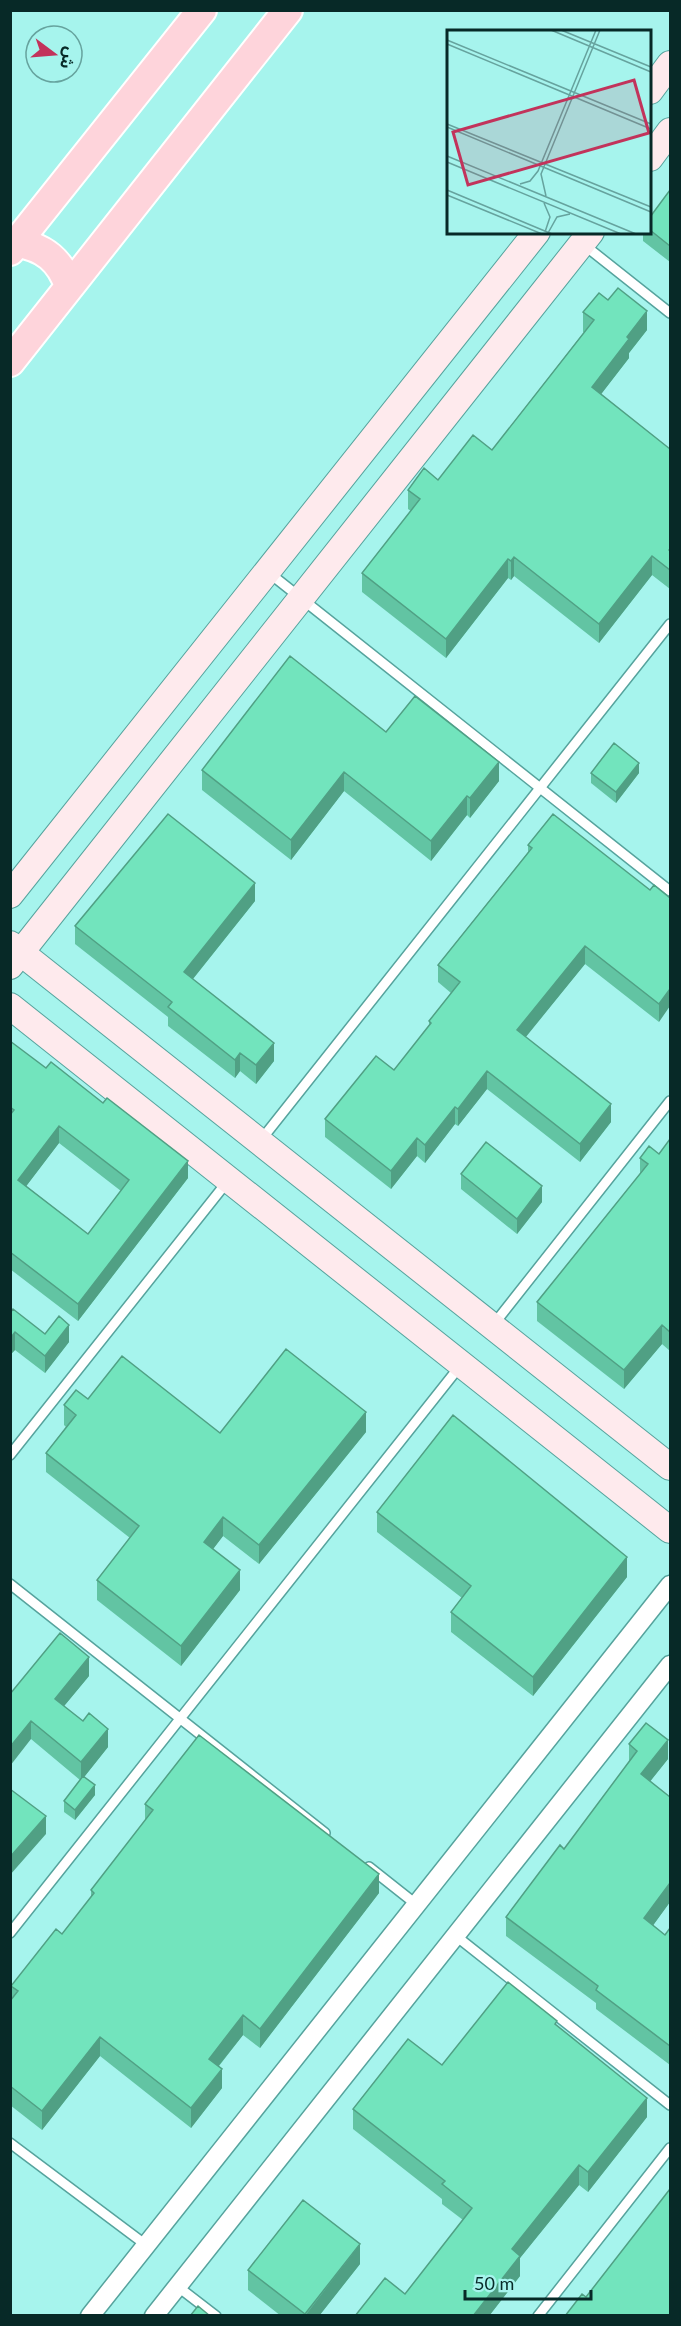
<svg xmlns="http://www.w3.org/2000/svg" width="681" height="2326" font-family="Lato,'Noto Sans Arabic',sans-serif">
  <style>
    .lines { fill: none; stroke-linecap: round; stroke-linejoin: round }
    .lane-casing { stroke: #56a39d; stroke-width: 12 }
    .street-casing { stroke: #56a39d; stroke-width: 21 }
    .secondary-casing { stroke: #56a39d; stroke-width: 28 }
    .primary-casing { stroke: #fff; stroke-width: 32 }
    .lane { stroke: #fff; stroke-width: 9 }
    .street { stroke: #fff; stroke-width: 18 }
    .secondary { stroke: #feeaed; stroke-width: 26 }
    .primary { stroke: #fed4db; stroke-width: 28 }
    .wall { fill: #62c4a3; fill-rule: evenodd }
    .shaded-wall { fill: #50a084 }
    .building { fill: #72e4bd; stroke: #50a084; stroke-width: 1.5; fill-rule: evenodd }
    .inset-road { fill: none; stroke: #66a39e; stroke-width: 1.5 }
    .view { fill: #c2335b; fill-opacity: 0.15; stroke: #c2335b; stroke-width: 3 }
    .inset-edge { fill: none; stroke: #072927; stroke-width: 3 }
  </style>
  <rect width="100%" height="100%" fill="#a6f4ed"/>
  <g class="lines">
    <defs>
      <path id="lane" d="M583,244L670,313
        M268,572L670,891
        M261,1140L670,624
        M494,1324L670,1101
        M10,1455L227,1182
        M10,1584L325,1833
        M369,1867L417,1905
        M10,1933L460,1366
        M456,1936L670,2105
        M10,2143L146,2245
        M177,2286L216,2316
        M538,2316L670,2148"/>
      <path id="street" d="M90,2316L670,1585
        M154,2316L670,1665"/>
      <path id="secondary" d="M650,91L670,64
        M650,158L670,131
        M10,895L537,232
        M10,944L670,1467
        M10,966L591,232
        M10,1006L670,1530"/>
      <path id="primary" d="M17,243C44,247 60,260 69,286
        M10,251L202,10
        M10,362L288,10"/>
    </defs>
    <!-- lane casing -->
    <use href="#lane" class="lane-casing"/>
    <!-- street casing -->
    <use href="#street" class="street-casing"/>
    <!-- secondary casing -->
    <use href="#secondary" class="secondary-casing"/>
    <!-- primary casing -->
    <use href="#primary" class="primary-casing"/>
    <!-- lane -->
    <use href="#lane" class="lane"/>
    <!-- street -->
    <use href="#street" class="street"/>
    <!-- secondary -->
    <use href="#secondary" class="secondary"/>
    <!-- primary -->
    <use href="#primary" class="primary"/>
  </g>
  <!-- wall -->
  <path class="wall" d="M670,190V262L643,241V232H650V217Z
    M583,312L647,330L629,353V358L601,394L670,449V589L652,575L599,643L514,576L511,580L508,578L446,658L362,592V573L411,511L408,509V490L438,480L492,450L584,332H583Z
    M386,732L499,781L470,818L467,815L431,861L344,791L291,860L202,790V770Z
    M591,773H639L616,803L591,783Z
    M528,845L670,898L659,1022L585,964L525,1037L611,1122L580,1162L487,1089L458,1126L455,1124L425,1163L417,1156L391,1189L325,1137V1119L394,1070L429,1026V1021L451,993L438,982V965L528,852Z
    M255,901L193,979L274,1061L256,1084L240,1071L235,1078L168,1026V1017L75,944V926Z
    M10,1041L188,1178L78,1321L10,1269ZM59,1143L121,1191L88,1234L26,1186Z
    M670,1139V1351L662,1344L624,1389L537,1321V1302L640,1174V1158L659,1154Z
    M461,1174L542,1202L517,1234L461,1189Z
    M10,1313L45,1334L69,1342L45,1373L15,1350L12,1353L10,1352Z
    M88,1399L220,1433L366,1432L259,1564L223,1536L213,1549L240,1590L181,1666L97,1600V1580L130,1538L46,1472V1453L66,1427L64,1425V1405Z
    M377,1512L627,1577L533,1696L451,1632V1612L462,1598L377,1532Z
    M89,1676L64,1706L108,1747L84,1777L95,1795L75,1820L64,1812V1801L80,1780L31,1739L10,1694Z
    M629,1744L668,1759L650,1781L670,1797V1902L653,1925L665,1935L670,1928V2065L596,2009V2003L506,1936V1917L564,1849L629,1762Z
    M145,1804L379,1893L260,2048L243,2035L219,2066L222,2088L191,2128L100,2056L42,2130L10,2105V2001L11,1999V1986L62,1934L91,1897V1890L145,1821Z
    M557,2026L647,2117L588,2192L579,2185L520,2258V2276L489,2316H355L405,2294L463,2220L442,2204V2199L353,2129V2109L442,2065Z
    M360,2264L319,2316H281L248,2290V2270Z"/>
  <!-- shaded-wall -->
  <path class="shaded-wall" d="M647,311V330L629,353V358L592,406V387L627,337Z
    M652,556V575L599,643V624Z
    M514,557V576L511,580V561Z
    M508,559V578L446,658V639Z
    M499,762V781L470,818V798Z
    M639,763V773L616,803V792Z
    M344,772V791L291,860V840Z
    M467,796V815L431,861V841Z
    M255,883V901L184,990V972Z
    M585,946V964L517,1048V1030Z
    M670,989V1006L659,1022V1004Z
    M274,1043V1061L256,1084V1065Z
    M240,1053V1071L235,1078V1060Z
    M487,1071V1089L458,1126V1109Z
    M611,1104V1122L580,1162V1144Z
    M455,1107V1124L425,1163V1145Z
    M59,1126V1143L18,1197V1180Z
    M417,1138V1156L391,1189V1171Z
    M188,1161V1178L78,1321V1304Z
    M542,1186V1202L517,1234V1219Z
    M69,1325V1342L45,1373V1356Z
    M662,1325V1344L624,1389V1370Z
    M15,1332V1350L12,1353V1336Z
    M366,1412V1432L259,1564V1545Z
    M223,1517V1536L204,1561V1542Z
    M627,1557V1577L533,1696V1677Z
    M240,1570V1590L181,1666V1646Z
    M89,1657V1676L55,1717V1699Z
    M31,1721V1739L10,1766V1747Z
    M108,1729V1747L81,1781V1762Z
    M668,1740V1759L641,1793V1774Z
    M95,1785V1795L75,1820V1810Z
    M46,1816V1834L10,1875V1857Z
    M379,1874V1893L260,2048V2029Z
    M670,1883V1902L644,1938V1918Z
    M243,2015V2035L209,2078V2059Z
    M100,2037V2056L42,2130V2111Z
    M222,2069V2088L191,2128V2108Z
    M647,2098V2117L588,2192V2172Z
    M579,2165V2185L520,2258V2276L489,2316H473L512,2249Z
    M360,2244V2264L319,2316H305Z"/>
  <!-- building -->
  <path class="building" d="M670,190V246L650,230V217Z
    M618,288L647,311L627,337L629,339L592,387L670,449V549L669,550L670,551V570L652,556L599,624L514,557L511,561L508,559L446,639L362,573L420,499L408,490L424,468L438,480L473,435L492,450L594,320L583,312L599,293L608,300Z
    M290,656L386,732L415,696L499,762L470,798L467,796L431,841L344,772L291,840L202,770Z
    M614,743L639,763L616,792L591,773Z
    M168,814L255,883L184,972L274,1043L256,1065L240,1053L235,1060L168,1007L172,1002L75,926Z
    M553,814L650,890L654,885L670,898V989L659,1004L585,946L517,1030L611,1104L580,1144L487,1071L458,1109L455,1107L425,1145L417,1138L391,1171L325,1119L376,1056L394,1070L431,1023L429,1021L460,982L438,965L532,848L528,845Z
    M10,1041L46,1068L51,1062L103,1103L107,1098L188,1161L78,1304L10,1252V1115L14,1110L10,1107ZM59,1126L129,1180L88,1234L18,1180Z
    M670,1139V1332L662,1325L624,1370L537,1302L648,1164L640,1158L649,1146L659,1154Z
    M486,1142L542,1186L517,1219L461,1174Z
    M13,1309L45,1334L59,1316L69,1325L45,1356L15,1332L12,1336L10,1335V1313Z
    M286,1349L366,1412L259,1545L223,1517L204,1542L240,1570L181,1646L97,1580L139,1526L46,1453L76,1415L64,1405L76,1390L88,1399L122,1356L220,1433Z
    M453,1415L627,1557L533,1677L451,1612L471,1586L377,1512Z
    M60,1633L89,1657L55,1699L83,1721L89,1713L108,1729L81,1762L31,1721L10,1747V1694Z
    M646,1723L668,1740L641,1774L670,1797V1883L644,1918L665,1935L670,1928V2046L596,1990L598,1986L506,1917L560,1845L564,1849L637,1751L629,1744Z
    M199,1735L379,1874L260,2029L243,2015L209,2059L222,2069L191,2108L100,2037L42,2111L10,2086V2001L18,1991L11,1986L56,1929L62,1934L94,1893L91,1890L153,1810L145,1804Z
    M83,1776L95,1785L75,1810L64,1801Z
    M10,1789L46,1816L10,1857Z
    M508,1982L557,2021L555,2024L647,2098L588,2172L579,2165L512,2249L520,2256L473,2316H355L385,2278L405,2294L472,2208L442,2184L445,2181L353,2109L408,2039L442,2065Z
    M670,2189V2316H565L582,2294L586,2297Z
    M303,2200L360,2244L305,2314L248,2270Z
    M198,2306L210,2316H190Z"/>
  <!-- overview -->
  <g transform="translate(447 30)">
    <rect width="204" height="204" fill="#a6f4ed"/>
    <path class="inset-road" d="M104,0L204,42M114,0L204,37M0,10L204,94M0,14L204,99M0,94L204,177M0,97L204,182M0,126L189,204M0,132L174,204M73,154L83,151L91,141L149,0M0,160L105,204M0,165L95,204M99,166L94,144L153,0M97,173L103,187L98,202M101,203L110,187L123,184"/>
    <path class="view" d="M187,50L202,103L21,155L6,102Z"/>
    <rect width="204" height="204" class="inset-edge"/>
  </g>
  <!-- border -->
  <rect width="681" height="2326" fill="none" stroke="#072927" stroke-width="24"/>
  <!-- north arrow -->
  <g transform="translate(54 54) rotate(106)"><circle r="28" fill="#a6f4ed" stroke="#66a39e" stroke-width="1.5"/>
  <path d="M0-4.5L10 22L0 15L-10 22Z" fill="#c2335b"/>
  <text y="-9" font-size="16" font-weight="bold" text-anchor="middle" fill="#072927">ش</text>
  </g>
  <!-- scale -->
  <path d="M465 2290v9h126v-9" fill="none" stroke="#072927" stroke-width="3"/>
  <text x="474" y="2290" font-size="18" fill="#072927" stroke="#a6f4ed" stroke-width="4.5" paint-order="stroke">50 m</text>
</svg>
